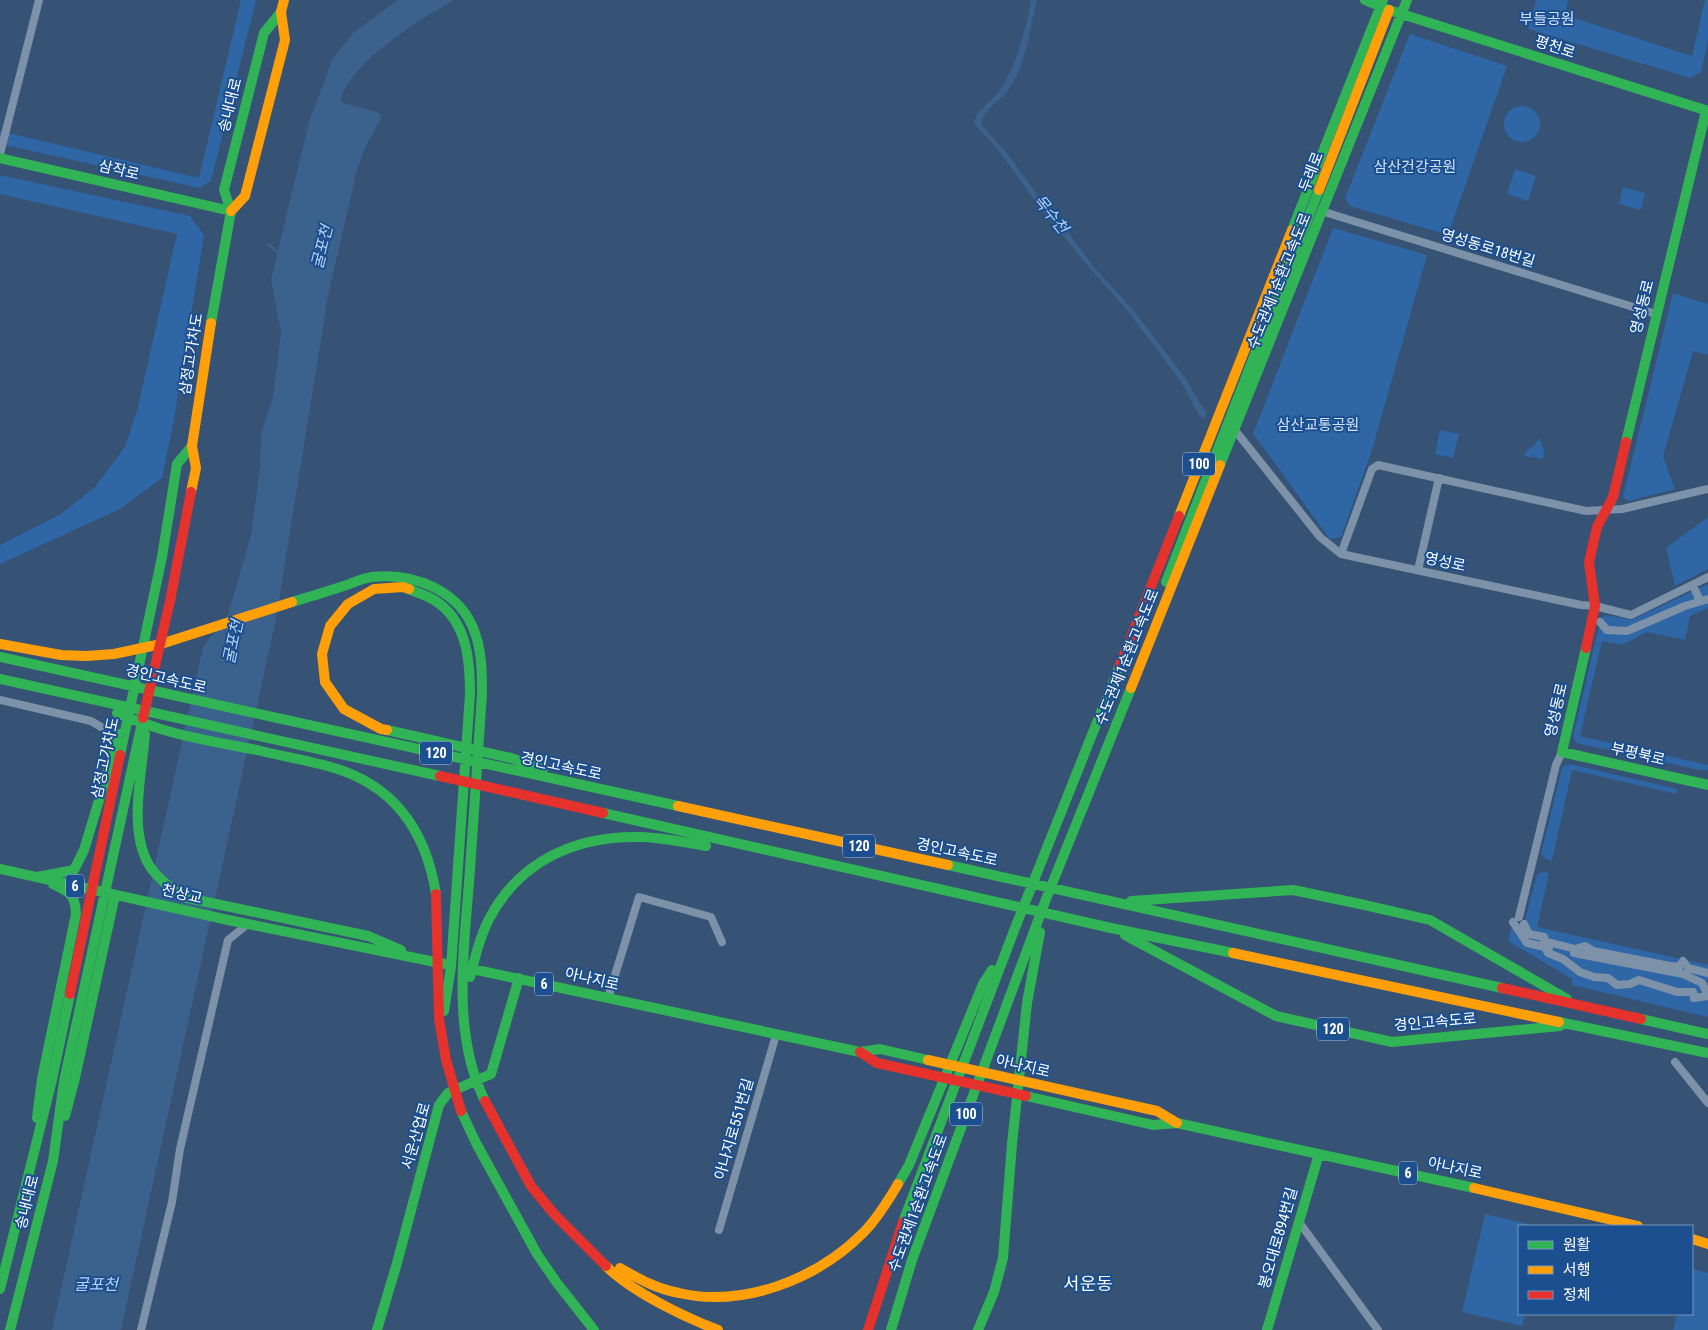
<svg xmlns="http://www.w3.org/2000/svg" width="1708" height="1330" font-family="'Roboto Condensed','Noto Sans KR',sans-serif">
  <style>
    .green { fill: #2f66a5 }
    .water { fill: #3b618d }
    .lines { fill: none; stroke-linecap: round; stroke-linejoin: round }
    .stream { stroke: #3b618d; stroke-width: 2.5 }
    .street { stroke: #7d92a8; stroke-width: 8 }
    .fast { stroke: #30b455; stroke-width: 10 }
    .slow { stroke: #ff9f0a; stroke-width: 10 }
    .jam { stroke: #e5322d; stroke-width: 10 }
    .labels { text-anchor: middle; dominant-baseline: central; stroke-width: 4; stroke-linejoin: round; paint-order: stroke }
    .shield { fill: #1b4f8f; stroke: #bbcadd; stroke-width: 1 }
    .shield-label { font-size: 14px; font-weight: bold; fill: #fff }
    .park-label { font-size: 15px; fill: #cfe3fa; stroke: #1b4f8f }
    .street-label { font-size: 15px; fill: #fff; stroke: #1b4f8f }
    .water-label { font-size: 16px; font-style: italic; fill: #b5d3f5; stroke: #1b4f8f }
    .quarter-label { font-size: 18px; fill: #fff; stroke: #1b4f8f }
  </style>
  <rect width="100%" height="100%" fill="#365274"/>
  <!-- green -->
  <path class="green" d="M241,0H256L211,181L200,188L0,144V131L199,178Z
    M1536,0H1568L1565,15L1692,56L1705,0H1708V40L1701,72L1690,78L1528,29Z
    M1410,34L1507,66L1448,235L1350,206L1345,198Z
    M1504 124a18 18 0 1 1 36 0a18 18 0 1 1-36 0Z
    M1515,169L1536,176L1528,201L1507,194Z
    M0,175L190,216L204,235L174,419L162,478L120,509L0,564V545L61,514L95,487L125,447L137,411L177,234L0,194Z
    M1623,187L1645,193L1641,210L1619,204Z
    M1333,228L1427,255L1372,450L1341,537L1330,539C1304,505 1280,469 1253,434Z
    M1673,293L1708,304V355L1693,351L1663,456L1675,489L1628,501L1623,497Z
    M1440,430L1459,434L1453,458L1435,454Z
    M1539,438L1544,450L1543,459L1524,456L1527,450L1533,447Z
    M1708,517V569L1675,586L1666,548Z
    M1708,584V608L1690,616L1685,640L1647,632L1622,645L1602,641L1580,736L1708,765V769L1704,771L1576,743L1573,736L1601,618L1606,615L1631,620Z
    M1570,764L1677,789L1676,794L1572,770L1552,861L1546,859L1541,854L1562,767Z
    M1542,872L1549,873L1537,927L1708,965V1017L1572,985V979L1508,941L1513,922L1524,924L1537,875Z
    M1485,1214L1537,1226H1519V1314H1525L1522,1326L1462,1312Z
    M1692,1269L1708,1273V1330H1673L1677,1314H1692Z"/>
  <!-- water -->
  <path class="water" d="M398,0H454C421,19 350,62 341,100L343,103L377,112L381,115L380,120L364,150L357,170L328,296L276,619L121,1330H52L203,647L228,615L251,535L260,467L261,433L273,397L281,333L271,279L309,122L333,58L354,32Z
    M1031,0H1037C1029,30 1027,63 1009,89C1001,101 981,110 982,126L1007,153L1041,200L1062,224L1094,267L1134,311L1186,379L1201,405L1207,412L1204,420L1199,415L1182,384L1167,363L1127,310L1094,273L1041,209L996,147L974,124C974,111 993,101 999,91C1017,64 1025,31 1031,0Z"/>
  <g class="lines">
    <!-- stream -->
    <path class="stream" d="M268,244L280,255"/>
    <!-- street -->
    <path class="street" d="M0,154L39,0
      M1321,211L1656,314
      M1234,429L1320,537L1341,554L1581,605L1595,606L1631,615L1708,577
      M1341,554L1372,469L1378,465L1586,511L1622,509L1708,489
      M1418,570L1439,478
      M1695,590L1700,601
      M1600,622L1607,630L1627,631L1685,606L1708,599
      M0,700L91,721L101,727
      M1519,917L1556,765L1562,752
      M1513,922L1527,943L1549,948
      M1524,924L1529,934L1544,937V941L1575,949L1585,946L1593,951L1670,966L1679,967L1683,961L1688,968L1708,973
      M1545,947L1548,953L1563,959L1580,972L1594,977L1608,978L1617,985L1630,984L1639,980L1677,992H1693L1694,998L1708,996
      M1574,953L1683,974L1702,983L1708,995
      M608,998L639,897L711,917L722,942
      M1675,1062L1708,1103
      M1299,1222L1378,1330
      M719,1230L776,1035
      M141,1330L172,1202L180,1149L228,940L248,924"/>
    <!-- fast -->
    <path class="fast" d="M1365,0L1389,10L1708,111
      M0,158L231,211
      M1292,230L1383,0
      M211,323L231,211L224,190L264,33L281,12
      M1626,442L1706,111
      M1220,465L1407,0
      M1166,582L1319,190
      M409,589C417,593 426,595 434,600C467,620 470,660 470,694L451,967L444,1011
      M292,602C310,597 328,591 347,585C355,582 364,578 372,577C414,572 461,591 475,633C482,653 482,673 482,694C478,752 474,810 470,869C465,944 450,1031 485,1101
      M1586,648L1562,752L1708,785
      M0,657L678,806
      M0,679L440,776
      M117,713C132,719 148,725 164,730C194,739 226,744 257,750C281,756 307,760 331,767C395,785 426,831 436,894
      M387,730L511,758L543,769
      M145,734C142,773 128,830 149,865C157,878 171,888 183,897L368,936
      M120,755L162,557L177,464L192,446
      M603,813L1111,928L1233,953
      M948,865L1502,988
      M0,869L228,920L445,964
      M37,877L74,870L84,850L119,734
      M1131,901L1293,890L1360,904L1430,920L1567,999
      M1125,935L1276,1016L1392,1042L1560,1026
      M368,936L401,950
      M463,967L860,1052L880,1049L928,1060
      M470,977C475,957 480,937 489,919C520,860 577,835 642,837C663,838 685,842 706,846
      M1641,1019L1708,1034
      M1559,1022L1708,1053
      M1026,1096L1153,1125L1177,1123L1474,1188
      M461,1111L476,1143L537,1254L557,1283L594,1330
      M65,1116L75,1078L115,895
      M37,1118L42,1079L76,914C75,894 70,892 53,884
      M898,1184L909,1165L983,984L992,970
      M903,1222L1015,928L1119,667
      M0,1289L52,1080L70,994
      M10,1330L53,1161L64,1081L143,718
      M377,1330L397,1263L439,1105L448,1093L491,1074L519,978
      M891,1330L912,1260L1046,899L1131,688
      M978,1330L994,1292L1003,1258L1012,1144L1027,1003L1040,932
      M1267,1330L1319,1154"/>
    <!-- slow -->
    <path class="slow" d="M1319,190L1389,10
      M231,211L245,196L285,40L281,12L284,0
      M191,492L196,468L192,446L211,323
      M1179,516L1292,230
      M0,644L61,655L86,656L114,654L161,644L292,602
      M1131,688L1220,465
      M387,730L381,729L344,709L325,682L322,654L330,626L348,604L374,589L403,587L409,589
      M678,806L948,865
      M1233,953L1559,1022
      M928,1060L1157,1111L1177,1123
      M1474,1188L1638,1226
      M1692,1239L1708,1244
      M606,1266C632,1292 684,1317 718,1330
      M620,1268C639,1279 657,1289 679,1293C744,1308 817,1279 863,1233C877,1219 888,1201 898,1184"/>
    <!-- jam -->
    <path class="jam" d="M1586,648L1595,606L1589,562L1597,527L1613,497L1626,442
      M1119,667L1179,516
      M143,718L170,601L191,492
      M440,776L603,813
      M436,894L439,1019L446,1060L461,1111
      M1502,988L1641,1019
      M70,994L120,755
      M860,1052L877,1063L1026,1096
      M485,1101L531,1186L554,1214L606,1266
      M868,1330L903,1222"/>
  </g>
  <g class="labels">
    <!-- shield labels -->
    <g class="shield">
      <rect x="1183" y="452.5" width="32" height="23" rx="4"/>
      <rect x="420" y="741.5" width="32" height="23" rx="4"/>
      <rect x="843" y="834.5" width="32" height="23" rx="4"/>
      <rect x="66" y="874.5" width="18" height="23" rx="4"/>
      <rect x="535" y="972.5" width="18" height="23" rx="4"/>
      <rect x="1317" y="1017.5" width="32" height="23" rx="4"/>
      <rect x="950" y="1102.5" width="32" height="23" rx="4"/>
      <rect x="1399" y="1161.5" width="18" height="23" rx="4"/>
    </g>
    <g class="shield-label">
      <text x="1199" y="464">100</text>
      <text x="436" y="753">120</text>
      <text x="859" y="846">120</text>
      <text x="75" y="886">6</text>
      <text x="544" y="984">6</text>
      <text x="1333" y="1029">120</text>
      <text x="966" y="1114">100</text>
      <text x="1408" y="1173">6</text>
    </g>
    <!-- park labels -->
    <g class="park-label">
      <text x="1547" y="19">부들공원</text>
      <text x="1415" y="167">삼산건강공원</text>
      <text x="1318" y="425">삼산교통공원</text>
    </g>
    <!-- street labels -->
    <g class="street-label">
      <text transform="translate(1555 47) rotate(18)">평천로</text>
      <text transform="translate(230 105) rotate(-76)">송내대로</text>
      <text transform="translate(119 170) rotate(13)">삼작로</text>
      <text transform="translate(1311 172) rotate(-69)">두레로</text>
      <text transform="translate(1488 248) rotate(17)">영성동로18번길</text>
      <text transform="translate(1279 281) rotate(-68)">수도권제1순환고속도로</text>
      <text transform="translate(1642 307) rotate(-76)">영성동로</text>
      <text transform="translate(191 354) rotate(-81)">삼정고가차도</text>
      <text transform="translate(1445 562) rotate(12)">영성로</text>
      <text transform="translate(1127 657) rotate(-68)">수도권제1순환고속도로</text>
      <text transform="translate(166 679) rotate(13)">경인고속도로</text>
      <text transform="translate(1556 710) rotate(-77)">영성동로</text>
      <text transform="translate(1638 754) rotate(13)">부평북로</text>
      <text transform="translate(105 758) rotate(-78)">삼정고가차도</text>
      <text transform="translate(561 766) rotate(12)">경인고속도로</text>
      <text transform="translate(957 852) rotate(12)">경인고속도로</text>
      <text transform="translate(182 894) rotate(13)">천상교</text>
      <text transform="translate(592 979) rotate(13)">아나지로</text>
      <text transform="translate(1435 1022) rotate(-5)">경인고속도로</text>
      <text transform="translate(1023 1066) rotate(13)">아나지로</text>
      <text transform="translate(734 1129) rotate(-74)">아나지로551번길</text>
      <text transform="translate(416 1136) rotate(-74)">서운산업로</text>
      <text transform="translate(1455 1168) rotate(12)">아나지로</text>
      <text transform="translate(27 1202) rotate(-76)">송내대로</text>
      <text transform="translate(918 1203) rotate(-70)">수도권제1순환고속도로</text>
      <text transform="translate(1278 1238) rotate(-74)">봉오대로894번길</text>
    </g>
    <!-- water labels -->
    <g class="water-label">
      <text transform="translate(1051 214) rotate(51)">목수천</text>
      <text transform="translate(322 247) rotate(-76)">굴포천</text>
      <text transform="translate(233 642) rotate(-78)">굴포천</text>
      <text x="96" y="1284">굴포천</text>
    </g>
    <!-- quarter labels -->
    <g class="quarter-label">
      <text x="1088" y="1283">서운동</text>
    </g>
  </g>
  <!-- legend -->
  <rect x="1518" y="1225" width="175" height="90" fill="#1b4f8f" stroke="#7695bc"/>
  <rect x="1528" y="1241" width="25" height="8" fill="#30b455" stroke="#7695bc"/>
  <text x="1563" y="1250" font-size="15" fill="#ffffff">원활</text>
  <rect x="1528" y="1266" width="25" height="8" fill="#ff9f0a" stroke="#7695bc"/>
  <text x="1563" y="1275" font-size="15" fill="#ffffff">서행</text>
  <rect x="1528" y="1291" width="25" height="8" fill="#e5322d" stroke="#7695bc"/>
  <text x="1563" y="1300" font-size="15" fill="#ffffff">정체</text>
</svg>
